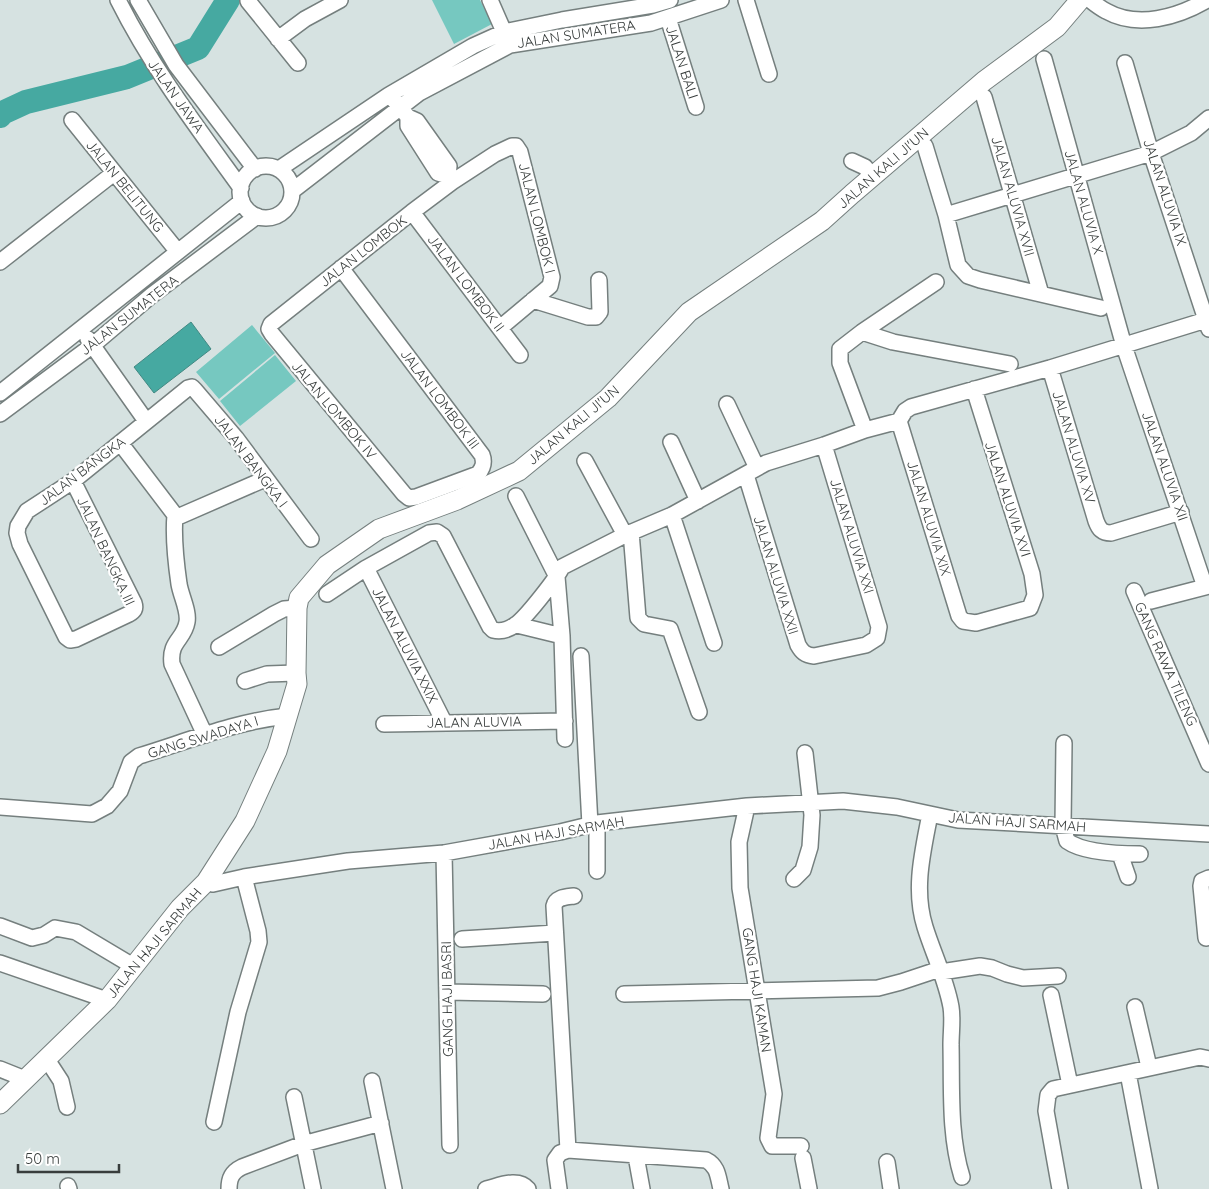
<svg xmlns="http://www.w3.org/2000/svg" width="1209" height="1189" font-family="Quicksand,sans-serif">
  <style>
    .green { fill: #76c8c0 }
    .water { fill: #46a9a1; stroke: #428983 }
    .lines { fill: none; stroke-linecap: round; stroke-linejoin: round }
    .river { stroke: #46a9a1; stroke-width: 24 }
    .minor-casing { stroke: #757f7e; stroke-width: 18 }
    .tertiary-casing { stroke: #757f7e; stroke-width: 21 }
    .minor { stroke: #fff; stroke-width: 15 }
    .tertiary { stroke: #fff; stroke-width: 19 }
    .labels { text-anchor: middle; dominant-baseline: central; stroke-width: 4.5; stroke-linejoin: round; paint-order: stroke }
    .street-label { font-size: 14px; fill: #383d3c; stroke: #fff }
  </style>
  <rect width="100%" height="100%" fill="#d6e2e1"/>
  <!-- green -->
  <path class="green" d="M432,0H480L492,24L454,44Z
    M252,325L275,353L219,399L196,372Z
    M275,355L296,381L240,426L220,401Z"/>
  <!-- water -->
  <path class="water" d="M191,322L211,349L154,393L134,367Z"/>
  <g class="lines">
    <!-- river -->
    <path class="river" d="M0,116L2,113L26,102L127,77L198,48L228,0"/>
    <defs>
      <path id="minor" d="M118,0C152,68 197,127 241,188
        M138,0L176,65L255,169
        M490,0L508,41
        M746,0L769,74
        M1090,0C1095,4 1100,8 1106,11C1138,29 1178,17 1207,0
        M248,1L298,63
        M668,18L696,107
        M278,39L305,19L340,0
        M1044,59L1124,346L1205,587
        M1125,63L1151,153L1209,329
        M984,97L1041,294
        M393,99L408,117L417,121L449,166L448,176L452,182
        M408,117V126L438,173L448,176
        M72,120L178,252
        M925,146L946,215L958,265L968,276L980,280L1101,308
        M852,161L865,167L872,176
        M240 192a26 26 0 1 1 52 0a26 26 0 1 1-52 0Z
        M279,169L389,95L473,46L504,32L562,20L653,5L670,0
        M292,191L419,93L510,45L651,23L721,0
        M412,212L520,355
        M946,215L1151,153L1191,133L1209,118
        M0,262L114,173
        M341,268L482,455C485,463 483,468 478,474L416,497L409,498L404,494L272,334L269,329L271,324L412,212L452,182L495,154L512,146H516L520,152L552,277L550,286L500,328
        M533,300L588,317H596L600,312L599,280
        M862,332L893,342L1010,364
        M88,339L146,421
        M1050,368L1096,521C1099,529 1102,533 1111,533L1181,512
        M0,393L242,201
        M727,404L757,468
        M0,414L93,345L152,295L257,216
        M899,421L959,616L963,621L976,623L1030,608L1035,595L1032,574L974,389
        M865,430L840,363V349L862,332L936,282
        M671,442L698,501
        M121,444L175,515
        M585,461L625,535
        M746,475L798,645C802,652 805,655 814,656L866,645L877,638L879,627L824,445
        M73,481L134,603C136,609 134,611 129,614L76,639L70,640L66,637L20,544L17,533L18,526L27,511L73,481L188,388L192,387L195,390L236,438L311,539
        M516,496L557,577L562,636L565,739
        M175,515C173,537 176,563 179,584C181,596 189,611 187,622C184,640 169,641 172,664L205,735
        M175,515L180,516L265,479
        M672,515L714,643
        M631,532L638,618L644,624L670,629L699,712
        M366,568L444,722
        M1134,591L1209,764
        M327,594L366,568L429,533L437,532L443,536L490,627L493,630C501,632 508,630 515,625C525,619 557,578 562,567L625,535L672,515L766,463L824,445L865,430L899,421L905,411L911,407L1050,368L1206,320
        M1151,601L1209,586
        M517,625L562,636
        M219,647L274,614L284,609L297,608
        M581,656L590,825
        M245,681L267,674L296,673
        M384,724L565,721
        M1064,743L1063,826L1067,841C1084,853 1119,854 1140,854
        M747,806L739,842L740,888L774,1094L768,1138L772,1146H801
        M0,807L92,814L107,806L120,791L131,762L139,756C188,741 237,721 288,716
        M930,814C923,851 913,889 925,927C933,953 946,979 951,1007C953,1019 951,1032 951,1045C952,1089 949,1135 962,1177
        M597,823V871
        M444,853L450,1145
        M1120,854L1128,877
        M794,879L803,870L810,847L812,815L805,753
        M206,882L213,884L244,877L348,861L444,853L560,832L597,823L747,806L843,801L897,807L958,820L1209,834
        M0,926L32,938L44,935L55,928L76,932L133,966
        M1206,938L1201,886L1202,881L1209,878
        M462,939L555,933
        M0,963L107,1000
        M941,972L980,966L992,968L1007,974L1023,978L1058,976
        M447,992L543,994
        M624,994L878,988L901,982L940,969
        M1051,995L1070,1085
        M1135,1007L1149,1067
        M46,1058L61,1081L67,1107
        M0,1069L25,1079
        M1128,1073L1150,1189
        M372,1081L394,1189
        M294,1097L313,1189
        M214,1122L238,1012L259,942L258,931L244,877
        M568,1150L554,906C556,897 566,897 574,896
        M636,1156L642,1189
        M803,1158L809,1189
        M887,1162L891,1189
        M68,1186L69,1189
        M229,1189C229,1178 232,1172 242,1167L303,1144L381,1123
        M486,1189C499,1186 518,1177 528,1189
        M559,1189L555,1160L560,1153L568,1150L706,1160C718,1166 718,1177 721,1189
        M1060,1189L1046,1111L1048,1095L1053,1089L1200,1057L1209,1059"/>
      <path id="tertiary" d="M0,1104L107,1000L180,908L206,882L245,821L277,751L297,684L296,673L297,608L299,598L327,565L379,529L457,500L519,471L608,398L689,312L822,221L852,194L984,81L1057,27L1080,0"/>
    </defs>
    <!-- minor casing -->
    <use href="#minor" class="minor-casing"/>
    <!-- tertiary casing -->
    <use href="#tertiary" class="tertiary-casing"/>
    <!-- minor -->
    <use href="#minor" class="minor"/>
    <!-- tertiary -->
    <use href="#tertiary" class="tertiary"/>
  </g>
  <g class="labels">
    <!-- street labels -->
    <g class="street-label">
      <text transform="translate(576 34) rotate(-9)">JALAN SUMATERA</text>
      <text transform="translate(682 62) rotate(72)">JALAN BALI</text>
      <text transform="translate(176 96) rotate(55)">JALAN JAWA</text>
      <text transform="translate(883 168) rotate(-41)">JALAN KALI JI'UN</text>
      <text transform="translate(125 186) rotate(51)">JALAN BELITUNG</text>
      <text transform="translate(1165 192) rotate(72)">JALAN ALUVIA IX</text>
      <text transform="translate(1013 196) rotate(74)">JALAN ALUVIA XVII</text>
      <text transform="translate(1084 202) rotate(74)">JALAN ALUVIA X</text>
      <text transform="translate(537 218) rotate(76)">JALAN LOMBOK I</text>
      <text transform="translate(363 251) rotate(-38)">JALAN LOMBOK</text>
      <text transform="translate(466 283) rotate(53)">JALAN LOMBOK II</text>
      <text transform="translate(129 315) rotate(-38)">JALAN SUMATERA</text>
      <text transform="translate(440 399) rotate(53)">JALAN LOMBOK III</text>
      <text transform="translate(334 410) rotate(50)">JALAN LOMBOK IV</text>
      <text transform="translate(573 425) rotate(-40)">JALAN KALI JI'UN</text>
      <text transform="translate(1074 447) rotate(73)">JALAN ALUVIA XV</text>
      <text transform="translate(251 461) rotate(53)">JALAN BANGKA I</text>
      <text transform="translate(1165 466) rotate(71)">JALAN ALUVIA XII</text>
      <text transform="translate(82 471) rotate(-37)">JALAN BANGKA</text>
      <text transform="translate(1008 499) rotate(72)">JALAN ALUVIA XVI</text>
      <text transform="translate(929 518) rotate(73)">JALAN ALUVIA XIX</text>
      <text transform="translate(852 536) rotate(73)">JALAN ALUVIA XXI</text>
      <text transform="translate(106 551) rotate(65)">JALAN BANGKA III</text>
      <text transform="translate(776 575) rotate(73)">JALAN ALUVIA XXII</text>
      <text transform="translate(405 645) rotate(63)">JALAN ALUVIA XXIX</text>
      <text transform="translate(1166 664) rotate(66)">GANG RAWA TILENG</text>
      <text transform="translate(474 722) rotate(-1)">JALAN ALUVIA</text>
      <text transform="translate(203 737) rotate(-17)">GANG SWADAYA I</text>
      <text transform="translate(1017 822) rotate(4)">JALAN HAJI SARMAH</text>
      <text transform="translate(556 833) rotate(-10)">JALAN HAJI SARMAH</text>
      <text transform="translate(154 943) rotate(-50)">JALAN HAJI SARMAH</text>
      <text transform="translate(757 990) rotate(81)">GANG HAJI KAMAN</text>
      <text transform="translate(447 999) rotate(-91)">GANG HAJI BASRI</text>
    </g>
  </g>
  <!-- scale -->
  <path d="M18 1164v8h101v-8" fill="none" stroke="#383d3c" stroke-width="2.5"/>
  <text x="25" y="1164" font-size="15" fill="#383d3c" stroke="#ffffff" stroke-width="4" paint-order="stroke">50 m</text>
</svg>
